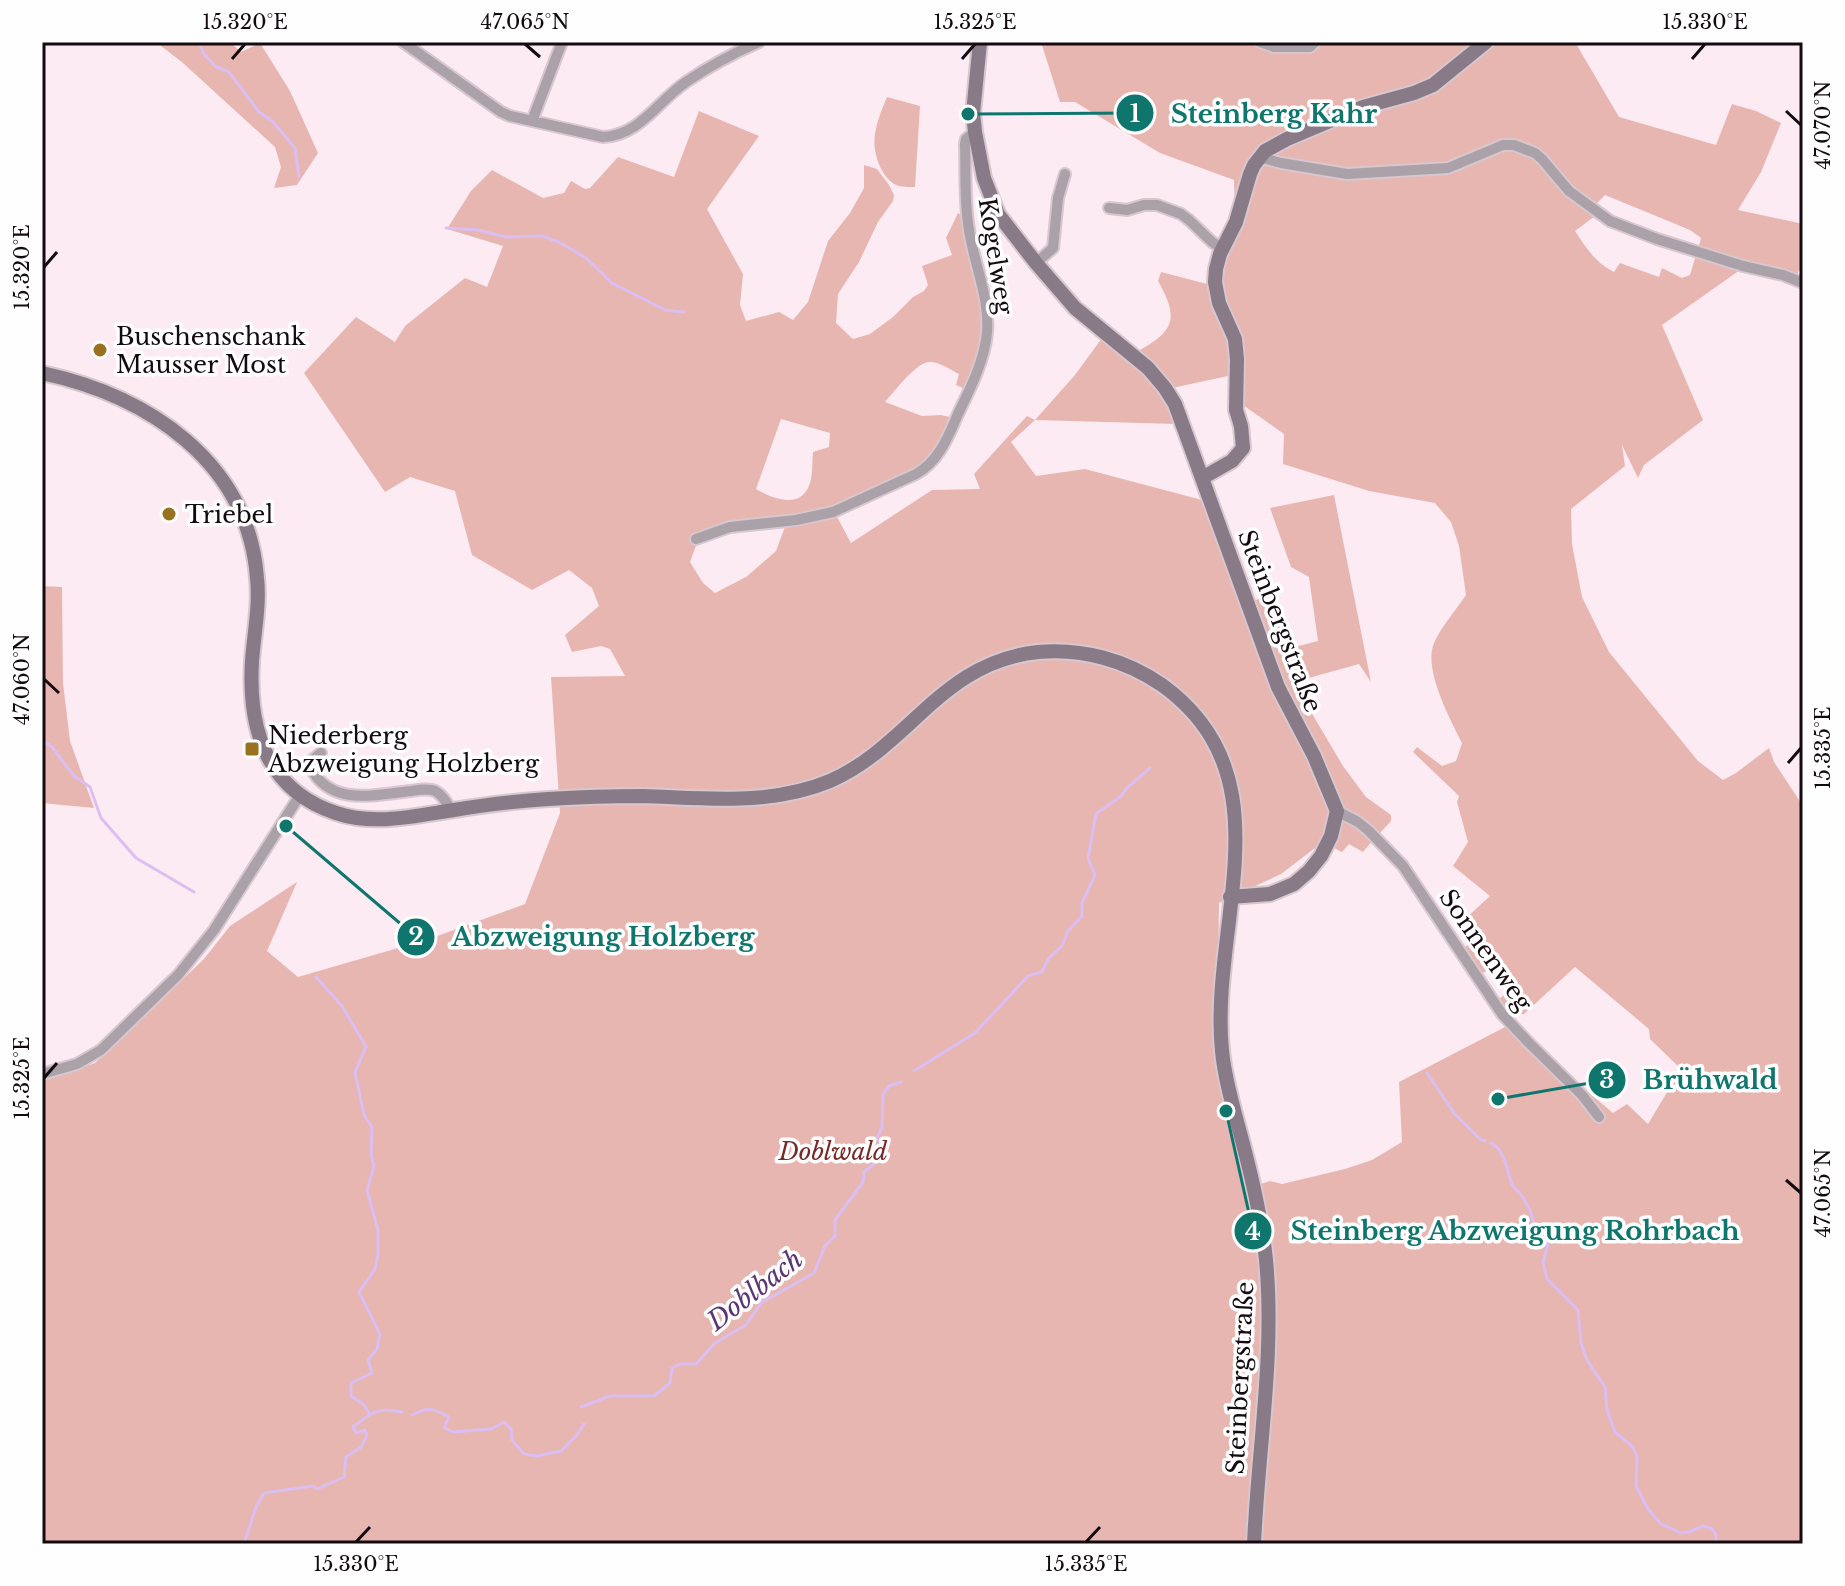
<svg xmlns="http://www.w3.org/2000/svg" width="1845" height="1586" font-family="'Libre Baskerville',serif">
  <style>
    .green { fill: #e7b6b1; fill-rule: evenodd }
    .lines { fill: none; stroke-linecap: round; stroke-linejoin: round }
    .stream { stroke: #dbbef2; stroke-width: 3 }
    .street-casing { stroke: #d8c7cf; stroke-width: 14 }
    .secondary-casing { stroke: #d8c7cf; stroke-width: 18 }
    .street { stroke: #aaa1a9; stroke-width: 10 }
    .secondary { stroke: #887a87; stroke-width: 14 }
    .ticks { fill: none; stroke: #140b10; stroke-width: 3 }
    .poi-dot { fill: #9a711e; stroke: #fefefe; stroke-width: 3 }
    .labels { text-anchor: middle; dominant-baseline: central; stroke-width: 7; stroke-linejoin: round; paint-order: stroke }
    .street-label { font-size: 24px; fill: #140b10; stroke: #fefefe }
    .poi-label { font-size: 24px; fill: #140b10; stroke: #fefefe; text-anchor: start }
    .park-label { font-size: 24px; font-style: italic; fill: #772a28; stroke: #fefefe }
    .water-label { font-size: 26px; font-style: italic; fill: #5b3675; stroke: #fefefe }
    .leader { fill: none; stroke: #0f766e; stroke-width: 3 }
    .callout-dot { fill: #0f766e; stroke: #fefefe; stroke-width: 3 }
    .mark-label { font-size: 24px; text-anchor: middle; font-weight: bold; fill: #fff }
    .callout-label { font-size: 26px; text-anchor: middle; font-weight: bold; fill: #0f766e; stroke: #fefefe; stroke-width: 7; stroke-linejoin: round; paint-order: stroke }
    .neatline { fill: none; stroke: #140b10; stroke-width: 3 }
    .ticks-label { font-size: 20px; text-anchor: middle; fill: #140b10 }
  </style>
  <rect width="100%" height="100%" fill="#fdebf3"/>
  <!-- green -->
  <path class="green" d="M156,42H230L241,52L260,43L290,91L318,153L297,185L274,188L281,167L275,147L183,63Z
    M1041,42H1289L1309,54L1320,42H1575L1619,117L1716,145L1732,104L1756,111L1781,123L1761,172L1738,210L1803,224V266L1798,272V277L1698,250L1701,238L1690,230L1605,195L1595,205L1561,176L1545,155L1532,146L1518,141L1502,140L1465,156L1503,149L1518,148L1533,155L1595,216L1575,231C1586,248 1595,262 1614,272L1620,263L1659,277L1662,268L1682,278L1690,275L1696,255L1722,262L1740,270L1662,325L1703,420L1644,465L1638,478L1622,445L1625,466L1571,509L1572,544L1582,597L1609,652L1698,761L1723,780L1736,773L1769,748L1774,762L1803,806V1544H1261L1275,1340V1267L1261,1184L1270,1181L1282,1184L1345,1169L1372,1160L1402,1142L1399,1082L1509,1025L1613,1113L1627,1104L1648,1124L1681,1069L1650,1039L1649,1029L1575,967L1524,1014L1512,1015L1499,999L1510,990L1493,967L1483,973L1464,948L1477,938L1465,919L1490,896L1453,866L1468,842L1457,802L1459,796L1413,752L1417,747L1442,766L1456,761L1462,743C1450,719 1423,669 1434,643C1441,627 1456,610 1466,595L1459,546L1451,522L1435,503L1369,491L1283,464L1284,434L1233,398L1228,376L1172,388L1138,351C1175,331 1179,318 1158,281L1161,272L1207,284L1235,211L1234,180L1160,153L1075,102H1060Z
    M887,97L920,106L915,187C909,187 901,187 896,185C880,177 872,150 875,134C877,121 882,109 887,97Z
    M699,111L759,136L707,209L743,274L740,305L746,321L779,312L793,320L808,302L828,241L850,213L864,188V165L877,169L889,185L894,195L893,201L878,222L859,262L838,294L836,323L853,339L870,334L893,317L913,297L924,291L928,285L922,266L952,255L946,238L958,213L962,216L983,302L984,342L970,384L963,388L956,385L959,374C951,370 938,361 928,362C915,364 894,392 885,402L922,416L941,415L954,418L926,465L844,505L689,538L697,543L690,562L703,583L715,593L746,577L776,551L786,524L811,522L836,515L851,543L932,490L980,489L974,474L1027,416L1035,420L1075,375L1102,338L1123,352L1163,393L1176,424L1035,420L1011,442L1036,476L1085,469L1202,500L1278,687L1332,810L1327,833L1315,848L1281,874L1219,903L1217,1034L1262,1250L1263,1329L1247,1544H42V1081L95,1063L204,959L230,926L297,882L267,951L298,977L429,939L525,904L560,813L551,677L625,676L610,649L601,646L572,652L565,635L599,606L592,588L569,570L532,590L472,555L455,491L410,477L385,492L304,373L356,317L395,342L405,326L465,278L487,287L503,246L447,229L471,191L492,170L543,198L564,193L571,181L585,189L590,188L618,157L674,177ZM781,419L830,433L829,447L813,452C812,462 813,477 809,486C799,510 771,498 756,489Z
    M1334,495L1371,682L1359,664L1305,679L1298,690L1343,766L1366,797L1391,815V821L1379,834L1363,820L1339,804L1333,782L1292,706L1250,602L1273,594L1291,648L1318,641L1309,577L1291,567L1270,508Z
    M42,586L62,587L63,683L70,741L94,808L42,803Z
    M1346,819L1374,839L1363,852L1349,844L1342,852L1332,847L1342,821Z"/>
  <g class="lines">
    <!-- stream -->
    <path class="stream" d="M199,42L204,54L215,66L229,72L259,112L273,122L295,148L299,177
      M446,228L478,230L506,237L542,236L559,242L586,258L612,283L665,310L684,312
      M42,740L52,747L74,776L90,787L101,818L136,858L194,892
      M316,977L342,1006L366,1047L355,1072L364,1115L372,1127L371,1155L374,1166L367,1190L378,1230V1255L375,1269L359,1292L380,1334L377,1349L368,1360L372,1373L351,1383V1396L363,1404L370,1414
      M914,1071L975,1033L1028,976L1042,972L1048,959L1062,946L1068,931L1082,916V903L1095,875L1088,858L1096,814L1120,797L1128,787L1150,768
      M1427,1073L1454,1113L1480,1139L1485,1141
      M1491,1143L1498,1148L1504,1158L1512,1185L1523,1197L1530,1210L1534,1224L1548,1245L1543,1262L1547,1279L1578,1310L1581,1343L1587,1360L1605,1387L1607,1410L1615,1432L1633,1447L1637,1457L1636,1486L1648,1509L1661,1524L1681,1533L1689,1532L1703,1526L1711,1528L1716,1534V1544
      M581,1407L610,1396H654L670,1383L672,1368L680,1364H696L715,1343L746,1325L761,1303L814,1273L825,1246L835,1236V1220L863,1182L864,1172L874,1164L875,1143L882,1127L883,1094L889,1086L901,1082
      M412,1415C427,1407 434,1408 449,1417L444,1428L453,1432L491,1429L504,1422L511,1429L512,1440L524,1454L537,1456L561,1451L577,1435L584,1424
      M244,1544L256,1507L264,1493L313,1486L317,1489L344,1477L346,1457L361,1447L367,1435L365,1430L356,1433L353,1427C373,1412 376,1407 402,1412"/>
    <defs>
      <path id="street" d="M403,42L501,112L510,116L603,137C639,136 658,101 686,82C708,67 734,53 759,42
        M1260,42L1274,47H1310L1315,42
        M532,121L562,42
        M1259,157L1281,163L1347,174L1448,168L1503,145H1514L1535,153L1542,159L1569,191L1610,221L1657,239L1743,266L1783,275L1803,283
        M1109,208L1127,210L1144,205H1157L1181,214L1189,220L1212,242L1223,249
        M1036,263L1053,248L1058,198L1065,174
        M696,539L730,527L796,520L833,512L916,474C939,461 948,437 958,414C970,389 984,362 987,333C990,298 974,264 969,230C964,202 966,172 965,144L966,139L975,132
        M321,753L311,761L310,767C331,807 374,795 411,791C418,790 428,788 435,791C443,795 447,803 451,810
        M1337,811L1358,822L1369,831L1403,866L1502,1014L1528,1042L1582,1095L1599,1117
        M42,1074L77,1064L101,1050L178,975L214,930L300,795"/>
      <path id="secondary" d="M980,42L973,113L975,132L984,178L998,214L1036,263L1075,308L1148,368L1165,388L1175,404L1278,687L1314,756L1337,811L1331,836L1321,856L1309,871L1294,884L1270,894L1230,897
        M42,373C148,396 248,461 257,578C260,606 254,633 252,661C248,728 266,790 336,813C374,826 415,816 454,810C485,805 516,801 548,799C579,797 611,796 643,796C706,798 770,806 830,781C910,746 941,662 1038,652C1082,648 1126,660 1162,685C1290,777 1209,924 1222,1051C1225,1082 1235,1113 1243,1144C1253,1182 1262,1220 1266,1260C1275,1354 1258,1450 1254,1544
        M1202,478L1232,461L1243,448L1241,426L1236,410L1237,359L1235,339L1219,303L1215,282L1216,269L1220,254L1236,222L1250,174L1254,165L1265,151L1287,139L1363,107L1414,93L1433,85L1486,42"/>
    </defs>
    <!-- street casing -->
    <use href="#street" class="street-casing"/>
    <!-- secondary casing -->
    <use href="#secondary" class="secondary-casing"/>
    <!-- street -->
    <use href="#street" class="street"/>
    <!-- secondary -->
    <use href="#secondary" class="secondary"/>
  </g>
  <!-- ticks -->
  <path class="ticks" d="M525,44L540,57M232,59L245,44M962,59L975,44M1692,59L1705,44M1786,111L1801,125M44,267L57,252M44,679L59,693M1788,763L1801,748M44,1078L57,1063M1786,1180L1801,1193M356,1542L370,1527M1086,1542L1100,1527"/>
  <!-- markers -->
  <g class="poi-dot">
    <circle cx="100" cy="350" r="8"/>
    <circle cx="169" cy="514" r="8"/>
    <rect x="244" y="741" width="16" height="16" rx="4"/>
  </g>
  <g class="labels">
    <!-- street labels -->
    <g class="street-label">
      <text transform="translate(996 256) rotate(81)">Kogelweg</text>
      <text transform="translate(1280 621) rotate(69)">Steinbergstraße</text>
      <text transform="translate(1486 950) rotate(55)">Sonnenweg</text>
      <text transform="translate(1240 1378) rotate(-87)">Steinbergstraße</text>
    </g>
    <!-- poi labels -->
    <g class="poi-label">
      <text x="116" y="336">Buschenschank<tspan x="116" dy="28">Mausser Most</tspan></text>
      <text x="185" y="514">Triebel</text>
      <text x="268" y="735">Niederberg<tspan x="268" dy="28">Abzweigung Holzberg</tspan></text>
    </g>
    <!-- park labels -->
    <g class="park-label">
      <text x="833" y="1151">Doblwald</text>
    </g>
    <!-- water labels -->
    <g class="water-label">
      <text transform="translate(755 1290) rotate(-38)">Doblbach</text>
    </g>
  </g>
  <!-- callouts -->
  <path class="leader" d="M968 114L1135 113M286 826L416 937M1498 1099L1607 1080M1226 1111L1253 1231"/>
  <g class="callout-dot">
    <circle cx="968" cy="114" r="8"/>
    <circle cx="286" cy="826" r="8"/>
    <circle cx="1498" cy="1099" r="8"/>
    <circle cx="1226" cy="1111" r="8"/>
    <circle cx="1135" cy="113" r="20"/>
    <circle cx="416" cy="937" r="20"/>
    <circle cx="1607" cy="1080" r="20"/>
    <circle cx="1253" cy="1231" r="20"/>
  </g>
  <g class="mark-label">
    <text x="1135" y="122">1</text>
    <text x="416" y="945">2</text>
    <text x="1607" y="1088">3</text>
    <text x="1253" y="1240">4</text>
  </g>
  <g class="callout-label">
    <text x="1274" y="123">Steinberg Kahr</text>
    <text x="603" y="946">Abzweigung Holzberg</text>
    <text x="1710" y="1089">Brühwald</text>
    <text x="1515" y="1240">Steinberg Abzweigung Rohrbach</text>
  </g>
  <!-- border -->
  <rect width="1845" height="1586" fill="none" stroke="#fefefe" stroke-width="88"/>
  <rect x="44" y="44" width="1757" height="1498" class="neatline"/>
  <g class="ticks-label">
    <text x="245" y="29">15.320°E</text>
    <text x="525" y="29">47.065°N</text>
    <text x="975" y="29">15.325°E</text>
    <text x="1705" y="29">15.330°E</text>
    <text transform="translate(1823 125) rotate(-90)" y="7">47.070°N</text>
    <text transform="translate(22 267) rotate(-90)" y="7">15.320°E</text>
    <text transform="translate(22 679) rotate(-90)" y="7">47.060°N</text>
    <text transform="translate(1823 748) rotate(-90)" y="7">15.335°E</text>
    <text transform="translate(22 1078) rotate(-90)" y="7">15.325°E</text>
    <text transform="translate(1823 1193) rotate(-90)" y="7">47.065°N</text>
    <text x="356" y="1571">15.330°E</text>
    <text x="1086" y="1571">15.335°E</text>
  </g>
</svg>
